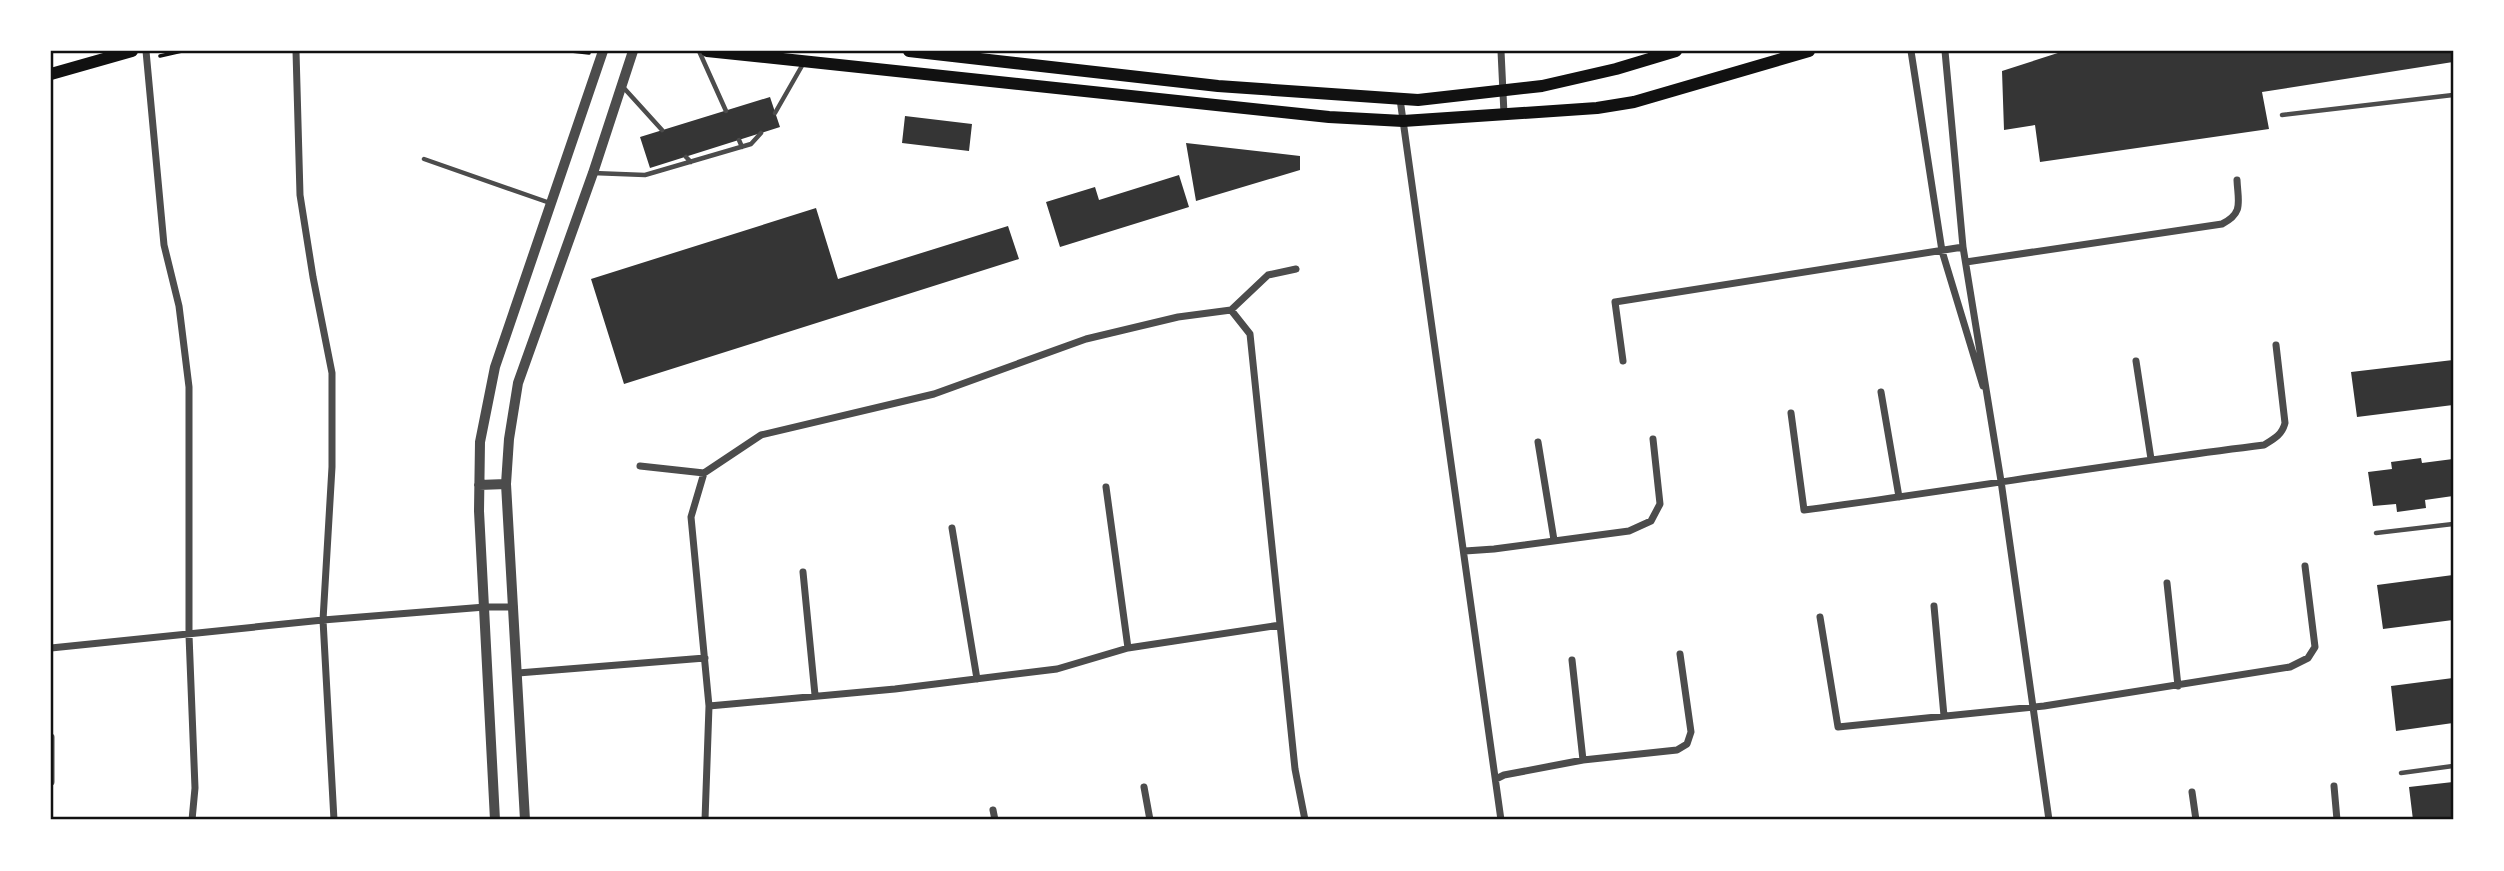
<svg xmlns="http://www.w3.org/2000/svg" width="2504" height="871" font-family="Georgia,serif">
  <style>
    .building { fill: #353535 }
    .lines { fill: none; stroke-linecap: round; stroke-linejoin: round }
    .path { stroke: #111; stroke-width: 3.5 }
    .service { stroke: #4c4c4c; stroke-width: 4.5 }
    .minor { stroke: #4c4c4c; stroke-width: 7 }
    .tertiary { stroke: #4c4c4c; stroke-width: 10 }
    .secondary { stroke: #111; stroke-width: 12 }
    .neatline { fill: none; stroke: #111; stroke-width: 2.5 }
  </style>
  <rect width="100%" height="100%" fill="#fff"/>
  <!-- building -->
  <path class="building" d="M2064,51H2453V62L2262,92L2269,129L2040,162L2035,125L2004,130L2002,71Z
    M770,97L780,127L650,168L640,137Z
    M905,116L972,124L969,151L902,143Z
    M1186,143L1300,156V170L1196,201Z
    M1179,175L1189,207L1060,247L1046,202L1095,187L1099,200Z
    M816,208L838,279L1008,226L1019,259L624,384L591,279Z
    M2453,360V405L2357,417L2351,372Z
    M2421,458L2422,463L2453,459V496L2425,500L2426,508L2397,512L2396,504L2373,506L2368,472L2392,469L2391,462Z
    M2453,575V620L2383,629L2377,585Z
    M2453,678V723L2396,731L2391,686Z
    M2453,782V820H2413L2409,787Z"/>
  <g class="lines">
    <!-- path -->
    <path class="path" d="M571,51L589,53
      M160,56L182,51"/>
    <!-- service -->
    <path class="service" d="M699,51L726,111
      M623,87L662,130
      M775,113L803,64
      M2282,115L2453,95
      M739,140L742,147
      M686,157L691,162
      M424,159L550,203
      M593,173L645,175L751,144L761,133
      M2376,533L2453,524
      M2401,773L2453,766"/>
    <!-- minor -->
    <path class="minor" d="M146,51L164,245L179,306L189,387V635L195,788L192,820
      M296,51L300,195L313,277L332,373V467L323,620L334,820
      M1501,51L1504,114
      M1911,51L1942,251L1983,386
      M1945,51L1963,247L2001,481L2049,820
      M1400,99L1501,820
      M1966,262L2222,224C2244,213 2238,202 2237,180
      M1231,310L1250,334L1295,769L1305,820
      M1623,361L1615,302L1963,247
      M2136,361L2151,459
      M1881,392L1899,497
      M1791,413L1804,510C1957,490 2110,464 2264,445C2274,439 2282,435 2285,423L2276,345
      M1538,442L1554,540
      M640,466L704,473L761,435L934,394L1086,339L1178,317L1231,310L1268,275L1296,269
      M704,473L691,517L709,706L705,820
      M1106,487L1128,648
      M952,528L977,679
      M1465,551L1494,549L1629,531L1651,521L1660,504L1653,439
      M803,572L815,695
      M2167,583L2178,686
      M1934,606L1944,716
      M1820,617L1838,727L2044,706L2290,667L2308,658L2315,647L2305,566
      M51,648L323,620L485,607H514
      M1572,660L1583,760
      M518,673L705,658
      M709,706L895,689L1057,669L1128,648L1280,625
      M51,737V782
      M1496,779L1504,775L1583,760L1677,750L1687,744L1691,732L1680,654
      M2334,786L2337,820
      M1144,787L1150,820
      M2192,792L2196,820
      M993,810L995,820"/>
    <!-- tertiary -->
    <path class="tertiary" d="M479,485L506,484
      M495,820L479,511L480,442L495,367L603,51
      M525,820L506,484L509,439L518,383L593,173L633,51"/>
    <!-- secondary -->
    <path class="secondary" d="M707,51L1329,117L1403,121L1597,108L1634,102L1809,51
      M909,51L1218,86L1418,100L1542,86L1616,69L1676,51
      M51,74L132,51"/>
  </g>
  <!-- border -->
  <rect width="2504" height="871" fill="none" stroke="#ffffff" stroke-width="105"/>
  <rect x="52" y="52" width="2400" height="766" class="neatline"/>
</svg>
